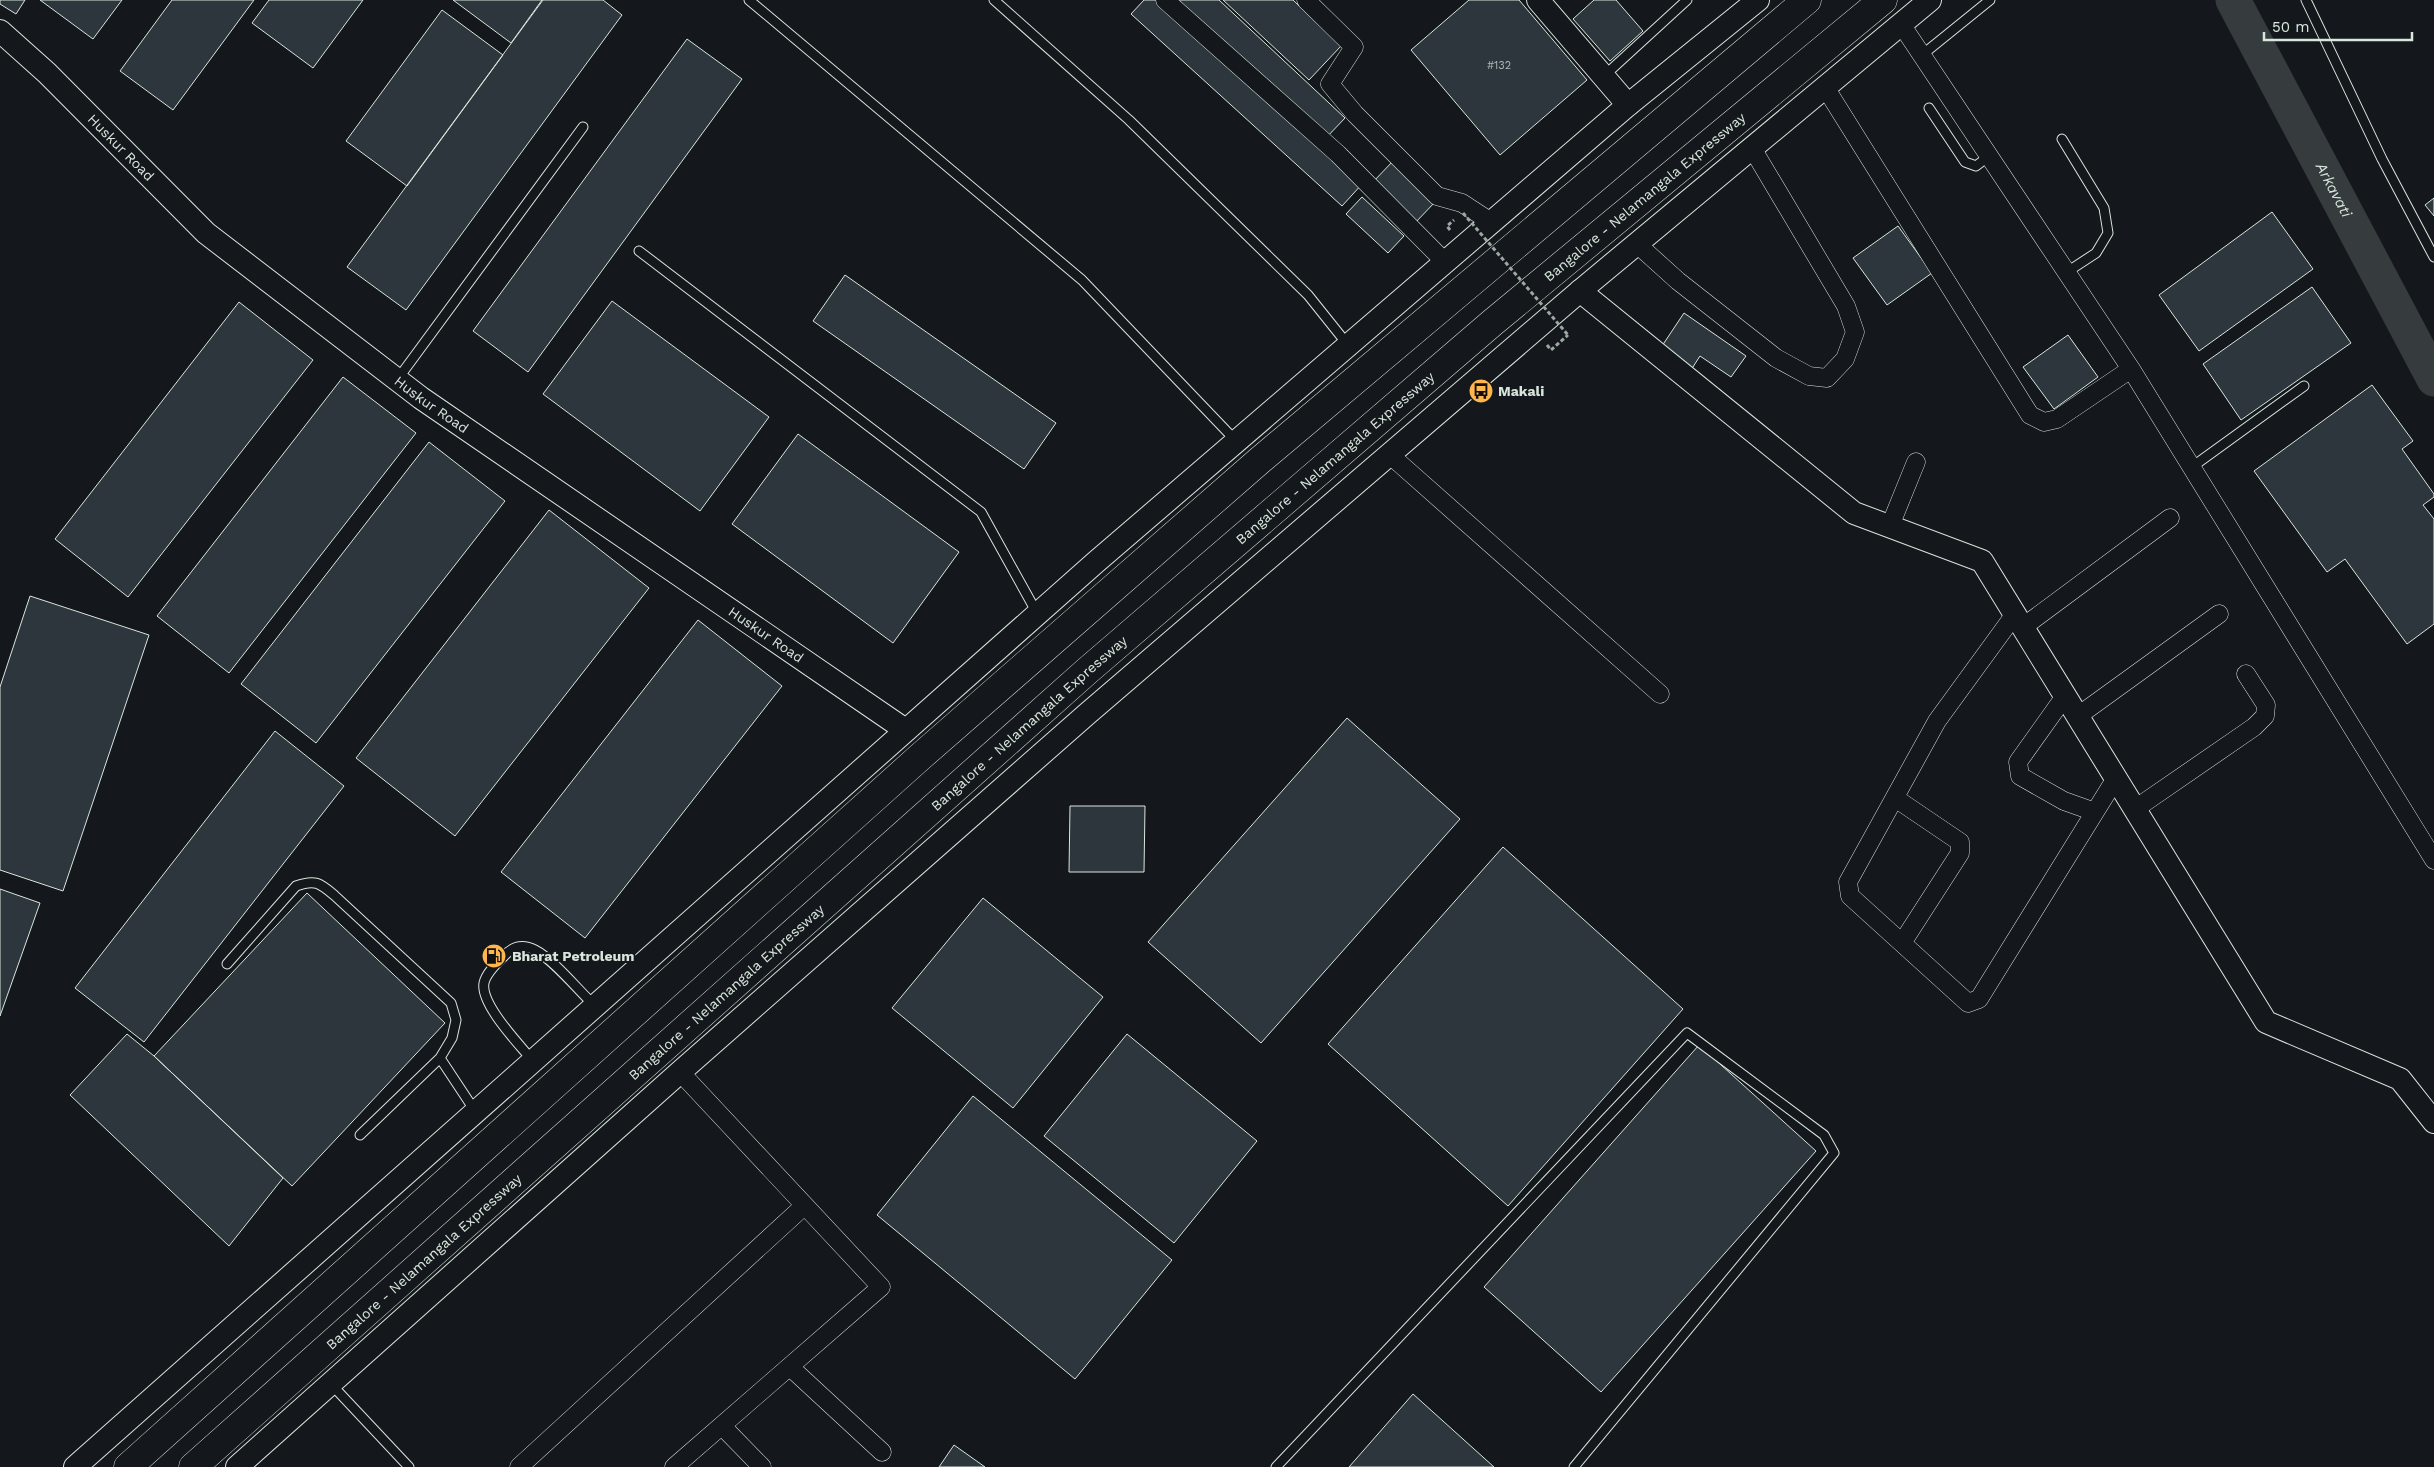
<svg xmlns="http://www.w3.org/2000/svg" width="2434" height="1467" font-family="'Work Sans',sans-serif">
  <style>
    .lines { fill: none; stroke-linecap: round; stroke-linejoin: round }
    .river { stroke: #363b3e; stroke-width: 35 }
    .building { fill: #2c363c; stroke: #d8e6dc }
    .service-casing { stroke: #d8e6dc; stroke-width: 11 }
    .minor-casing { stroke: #d8e6dc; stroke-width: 19 }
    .tertiary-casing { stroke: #d8e6dc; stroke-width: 24 }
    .motorway-casing { stroke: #d8e6dc; stroke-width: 29 }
    .path { stroke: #9da8a2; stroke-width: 3; stroke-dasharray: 4 2.5; stroke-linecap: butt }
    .service { stroke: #14181c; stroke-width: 9 }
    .minor { stroke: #14181c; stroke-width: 18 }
    .tertiary { stroke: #14181c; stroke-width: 22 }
    .motorway { stroke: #14181c; stroke-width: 28 }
    .path-bridge { stroke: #9da8a2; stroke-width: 3; stroke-dasharray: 4 2.5; stroke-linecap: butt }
    .labels { text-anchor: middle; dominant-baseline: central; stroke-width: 4; stroke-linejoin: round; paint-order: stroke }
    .number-label { font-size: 11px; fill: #adbab4 }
    .street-label { font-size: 14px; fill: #d8e6dc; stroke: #14181c }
    .poi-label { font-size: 14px; font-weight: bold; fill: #d8e6dc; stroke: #14181c; text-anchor: start }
    .water-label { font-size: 15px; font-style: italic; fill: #d8e6dc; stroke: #14181c }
  </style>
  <rect width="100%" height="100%" fill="#14181c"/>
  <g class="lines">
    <!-- river -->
    <path class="river" id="s1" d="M2233,0L2434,379"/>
  </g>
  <!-- building -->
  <path class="building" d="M0,0H25L16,14L0,4Z
    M40,0H122L93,39Z
    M172,0H254L173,110L120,71Z
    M269,0H363L313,68L252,23Z
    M453,0H542L511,43Z
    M543,0H603L622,15L406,310L347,267Z
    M1144,0H1162L1363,183L1342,206L1131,14Z
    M1177,0H1219L1345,118L1325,139Z
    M1223,0H1293L1341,46L1309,80Z
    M1469,0H1519L1587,80L1500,155L1411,50Z
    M1594,0H1616L1643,31L1610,61L1573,19Z
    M442,10L503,55L407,186L346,141Z
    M687,39L742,79L528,372L473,331Z
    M1394,160L1436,201L1414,224L1372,183Z
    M1362,197L1404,236L1388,253L1346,214Z
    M2434,198V216L2425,205Z
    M2272,212L2313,269L2199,351L2159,295Z
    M1898,226L1932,273L1887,305L1853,258Z
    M845,275L1056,423L1024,469L813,321Z
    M2312,287L2351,343L2241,420L2203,364Z
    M612,301L769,417L700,511L543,394Z
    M239,302L313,360L128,597L55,539Z
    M1684,313L1746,356L1731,377L1700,356L1691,370L1660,349Z
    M2068,335L2098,377L2054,409L2023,367Z
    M343,377L416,433L229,673L157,616Z
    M2372,385L2413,441L2402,449L2434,494V497L2423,505L2434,519V624L2407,644L2345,559L2327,572L2254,471Z
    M798,434L959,552L893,643L732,524Z
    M429,442L505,501L316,743L241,684Z
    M549,510L649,588L455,836L356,758Z
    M30,596L149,635L63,891L0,870V687Z
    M698,620L782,686L585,938L501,872Z
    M1347,718L1460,819L1261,1043L1148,942Z
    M275,731L344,786L144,1042L75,988Z
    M1070,806H1145L1144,872H1069Z
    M1503,847L1683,1009L1508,1206L1328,1044Z
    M0,889L40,903L0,1016Z
    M307,893L445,1023L292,1186L154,1056Z
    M983,898L1103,997L1013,1108L892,1008Z
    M127,1034L154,1056L283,1178L229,1246L70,1095Z
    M1127,1034L1257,1141L1174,1243L1044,1136Z
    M1699,1045L1816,1151L1601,1392L1484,1287Z
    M973,1096L1172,1260L1075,1379L877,1215Z
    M1413,1394L1494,1467H1349Z
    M954,1445L985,1467H939Z"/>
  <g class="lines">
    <defs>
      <path id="service" d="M749,0L1082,280L1236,441
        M994,0L1129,120L1308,295L1348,345
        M2306,0L2382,159L2434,257
        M1922,55L1990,0
        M1604,76L1687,0
        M1929,108L1965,162L1976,166L1989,156
        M2062,139L2104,208L2108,233L2096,253L2067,272
        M639,251L981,512L1037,613
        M397,380L583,127
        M2192,467L2304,386
        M227,964L296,886C315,879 320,883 334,895L451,1003L456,1020L452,1038L440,1058L360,1135
        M440,1058L475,1111
        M532,1060C519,1044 480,1004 484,983C486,973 497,963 504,956C513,946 523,944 535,950C553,959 579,991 594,1005
        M331,1384L409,1467
        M1276,1467L1687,1033L1824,1135L1834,1153L1574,1467"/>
      <path id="minor" d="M1165,0L1338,154L1445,262
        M1306,0L1354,47L1330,84L1355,114L1437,196L1462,203L1491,222
        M1901,24L2131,369L2434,860
        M1825,87L2030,415L2044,422L2057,419L2131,369
        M1637,244L1678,281L1776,358L1809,376L1827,378L1845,359L1855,332L1846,306L1752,148
        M1389,454L1660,694
        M1890,526L1916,462
        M2015,614L1937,721L1848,882L1850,896L1968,1003L1979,999L2116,778
        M2023,627L2170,518
        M2065,696L2018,762L2020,776L2064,801L2095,812
        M2078,716L2219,614
        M1895,798L1960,842V853L1902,943
        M2135,809L2254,727L2265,716L2266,705L2246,674
        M790,1367L882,1452
        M722,1426L762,1467
        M519,1467L804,1206
        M674,1467L881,1287L680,1072"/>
      <g id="tertiary">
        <path d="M1538,0L1628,105"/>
        <path id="s2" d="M0,31L47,73L206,233L421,398L904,729"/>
        <path d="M1580,291L1854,513L1982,561L2266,1022L2400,1079L2434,1122"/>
        <path d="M75,1467L1096,562L1628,105L1758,0"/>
        <path d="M237,1467L680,1072L1087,714L1580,291L1930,0"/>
      </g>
      <g id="motorway">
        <path d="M128,1467L920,757L1259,461L1807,0"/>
        <path id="s3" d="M193,1467L1087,671L1492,323L1883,0"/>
      </g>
    </defs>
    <!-- service casing -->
    <use href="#service" class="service-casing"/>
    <!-- minor casing -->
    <use href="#minor" class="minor-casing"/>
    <!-- tertiary casing -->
    <use href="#tertiary" class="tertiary-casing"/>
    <!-- motorway casing -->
    <use href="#motorway" class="motorway-casing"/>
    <!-- path -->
    <path class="path" d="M1450,230L1447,226L1454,220
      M1547,345L1551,350L1568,335"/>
    <!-- service -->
    <use href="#service" class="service"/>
    <!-- minor -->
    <use href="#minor" class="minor"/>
    <!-- tertiary -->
    <use href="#tertiary" class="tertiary"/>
    <!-- motorway -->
    <use href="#motorway" class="motorway"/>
    <!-- path-bridge -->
    <path class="path-bridge" d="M1463,213L1568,335"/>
  </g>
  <!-- icons -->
  <defs>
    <symbol id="bus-disc" viewBox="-11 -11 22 22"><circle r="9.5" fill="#ffb74d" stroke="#14181c"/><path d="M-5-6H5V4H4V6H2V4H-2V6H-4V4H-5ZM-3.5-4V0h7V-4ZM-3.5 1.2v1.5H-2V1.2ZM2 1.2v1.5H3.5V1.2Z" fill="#111"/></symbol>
    <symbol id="fuel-disc" viewBox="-11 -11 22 22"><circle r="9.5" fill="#ffb74d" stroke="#14181c"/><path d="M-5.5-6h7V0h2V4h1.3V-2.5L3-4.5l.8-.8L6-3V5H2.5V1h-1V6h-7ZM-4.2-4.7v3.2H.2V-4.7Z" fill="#111"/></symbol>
  </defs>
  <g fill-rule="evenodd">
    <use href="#bus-disc" x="1467" y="377" width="28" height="28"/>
    <use href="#fuel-disc" x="480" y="942" width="28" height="28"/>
  </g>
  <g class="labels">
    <!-- number labels -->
    <g class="number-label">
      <text x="1499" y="65">#132</text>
    </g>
    <!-- street labels -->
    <g class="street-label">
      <text stroke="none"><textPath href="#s2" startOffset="168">Huskur Road</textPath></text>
      <text stroke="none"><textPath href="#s3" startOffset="1929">Bangalore - Nelamangala Expressway</textPath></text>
      <text stroke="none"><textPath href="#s2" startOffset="572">Huskur Road</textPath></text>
      <text stroke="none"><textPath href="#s3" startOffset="1524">Bangalore - Nelamangala Expressway</textPath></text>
      <text stroke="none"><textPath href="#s2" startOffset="978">Huskur Road</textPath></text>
      <text stroke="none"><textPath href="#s3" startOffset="1119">Bangalore - Nelamangala Expressway</textPath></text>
      <text stroke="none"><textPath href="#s3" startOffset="714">Bangalore - Nelamangala Expressway</textPath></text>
      <text stroke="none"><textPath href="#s3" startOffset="309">Bangalore - Nelamangala Expressway</textPath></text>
    </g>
    <!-- poi labels -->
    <g class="poi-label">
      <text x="1498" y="391">Makali</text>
      <text x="512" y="956">Bharat Petroleum</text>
    </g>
    <!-- water labels -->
    <g class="water-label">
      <text stroke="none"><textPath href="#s1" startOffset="215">Arkavati</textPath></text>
    </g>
  </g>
  <!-- scale -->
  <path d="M2264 32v8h148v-8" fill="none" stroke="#d8e6dc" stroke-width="2.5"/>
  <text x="2272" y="32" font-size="15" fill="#d8e6dc" stroke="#14181c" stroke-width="4" paint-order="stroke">50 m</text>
</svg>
